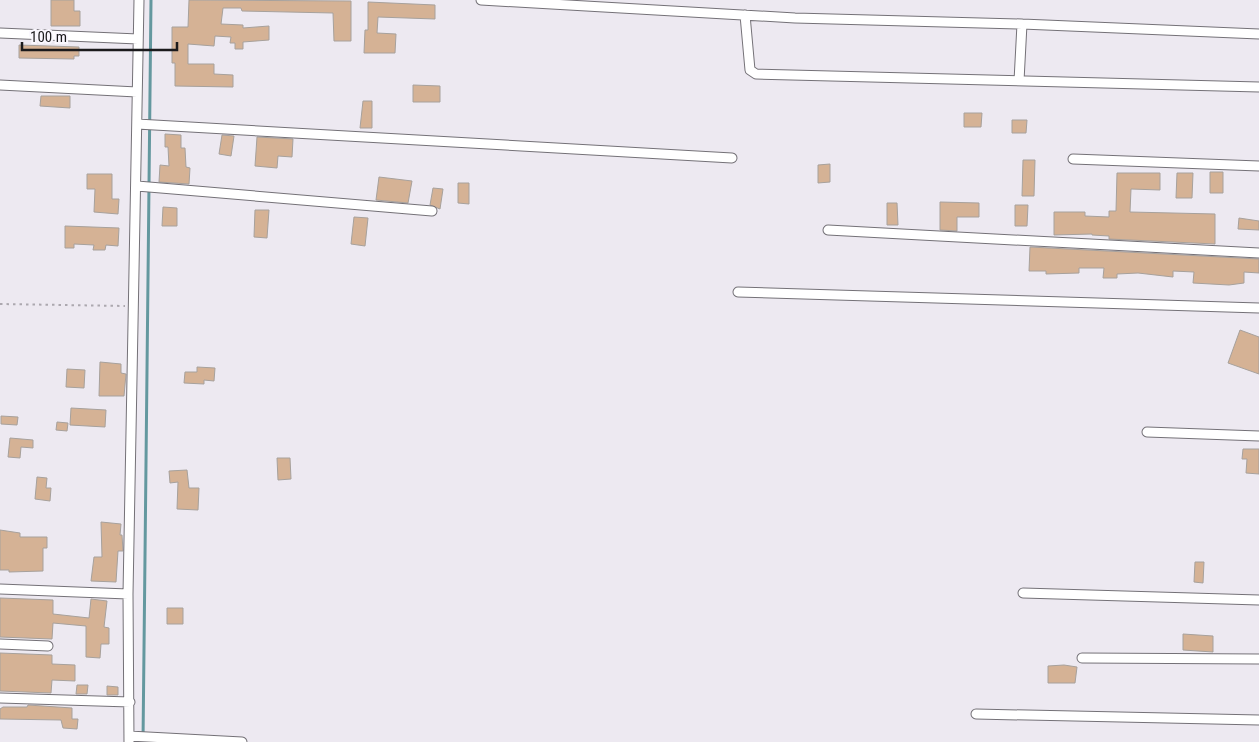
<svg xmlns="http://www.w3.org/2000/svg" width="1259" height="742" font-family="'Roboto Condensed',sans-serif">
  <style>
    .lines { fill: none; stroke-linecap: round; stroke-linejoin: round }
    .stream { stroke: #64989f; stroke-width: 3 }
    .building { fill: #d5b295; stroke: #a7a19c }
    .street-casing { stroke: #747177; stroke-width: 11 }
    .path { stroke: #aca8af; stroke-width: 2; stroke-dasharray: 2.5 4; stroke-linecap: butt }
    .street { stroke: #fff; stroke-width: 9 }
  </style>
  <rect width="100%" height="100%" fill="#ede9f1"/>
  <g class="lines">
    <!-- stream -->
    <path class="stream" d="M143,742L151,0"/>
  </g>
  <!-- building -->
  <path class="building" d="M51,0H74V11H80V26H51Z
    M189,0L351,1V41H334L333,13L242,11L241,8H223L221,24L243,25V28L269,26V40L243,42V49H235V43H230L231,37L215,36L214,46L188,44V64H214V74L233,75V87L175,86V63H172V27H188Z
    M368,2L435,5V19L378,17L377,33L396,34L395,53H364L365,30H368Z
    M19,45L79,47V56H74V59L19,58Z
    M413,85L440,86V102H413Z
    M41,96H70V108L40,106Z
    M363,101H372V128H360Z
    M964,113H982L981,127H964Z
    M1012,120H1027L1026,133H1012Z
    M165,134L181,135V148H185L186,167L190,168L189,184L159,182L160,165L169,166L168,147H165Z
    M222,135L234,136L231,156L219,154Z
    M257,137L293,139L292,157L278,156L277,168L255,166Z
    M1023,160H1035L1034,196H1022Z
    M830,164V182L818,183V165Z
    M1210,172H1223V193H1210Z
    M1117,173H1160V190L1131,189L1130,212L1215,214V244L1109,239V236L1092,235V234L1054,235V212H1085V216L1109,217V211H1116Z
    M1177,173H1193L1192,198H1176Z
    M87,174H112V199H119L118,214L94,212L95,189H87Z
    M379,177L412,181L408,203L376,200Z
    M458,183H469V204L458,203Z
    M433,188L443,189L440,209L430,205Z
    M940,202L979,203V217H957V231L940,230Z
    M887,203H897L898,225H887Z
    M1015,205H1028L1027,226H1015Z
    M163,207L177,208V226H162Z
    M255,210H269L267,238L254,237Z
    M354,217L368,218L365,246L351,244Z
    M1239,218L1259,221V230L1238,229Z
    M65,226L119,228L118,246L106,245L105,250H93L94,245L74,244V248H65Z
    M1030,247L1259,259V273L1244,272V283L1229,285L1193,283L1194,272L1173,271V277L1138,273L1117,274V278H1103L1104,268H1079V273L1046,274V271H1029Z
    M1240,330L1259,337V374L1228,363Z
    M100,362L121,364V373L126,374L124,396H99Z
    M197,367L215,368L214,381L204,380V384L184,383L185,372H197Z
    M67,369L85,370L84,388L66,387Z
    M71,408L106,410L105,427L70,425Z
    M1,416L18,417L17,425L1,424Z
    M57,422L68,423L67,431L56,430Z
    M10,438L33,440V448L21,447L20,458L8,457Z
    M1243,449H1259V474L1246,473L1247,459H1242Z
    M277,458H290L291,479L278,480Z
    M187,470L189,488H199L198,510L177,509L178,482L170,483L169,471Z
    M37,477L47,478L46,488H51L50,501L35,499Z
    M101,522L121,524L120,535H122L123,551H118L116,582L91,581L94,557H102Z
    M0,530L20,533V537H47V548H43V571L9,572V570H0Z
    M1195,562H1204L1203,583L1194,582Z
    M0,598L53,600V614L89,618L91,599L107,601L104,627L109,628V644H101L100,658L86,657V626L53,623L52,639L0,637Z
    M167,608H183V624H167Z
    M1183,634L1213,636V652L1183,650Z
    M0,653L52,655V664L75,665V681L52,680L51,693L0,691Z
    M1064,665L1077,667L1075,683H1048V666Z
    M77,685H88L87,694H76Z
    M107,686L118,687V695H107Z
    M28,705L72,708V719H78L77,729L63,728L61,720L0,719V709L3,707H27Z"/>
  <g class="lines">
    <defs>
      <path id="street" d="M481,0L795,18L1022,24L1259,34
        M745,15L750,70L756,74L1259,87
        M0,33L138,39
        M1019,81L1022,24
        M0,85L137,92
        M137,124L732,158
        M1073,159L1259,166
        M137,186L432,211
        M828,230L1259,253
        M738,292L1259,308
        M1147,432L1259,436
        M0,589L128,594
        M1023,593L1259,600
        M0,644L48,646
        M1082,658L1259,659
        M0,698L130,702
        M976,714L1259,720
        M129,736L242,742
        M129,742L128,594L139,0"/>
    </defs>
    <!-- street casing -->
    <use href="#street" class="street-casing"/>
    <!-- path -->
    <path class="path" d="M0,304L125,306"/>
    <!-- street -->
    <use href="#street" class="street"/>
  </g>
  <!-- scale -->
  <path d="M22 42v8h155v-8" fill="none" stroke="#1b1a1c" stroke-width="2.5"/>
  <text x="30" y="42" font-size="15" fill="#1b1a1c" stroke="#faf7fe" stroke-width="4" paint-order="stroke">100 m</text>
</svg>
